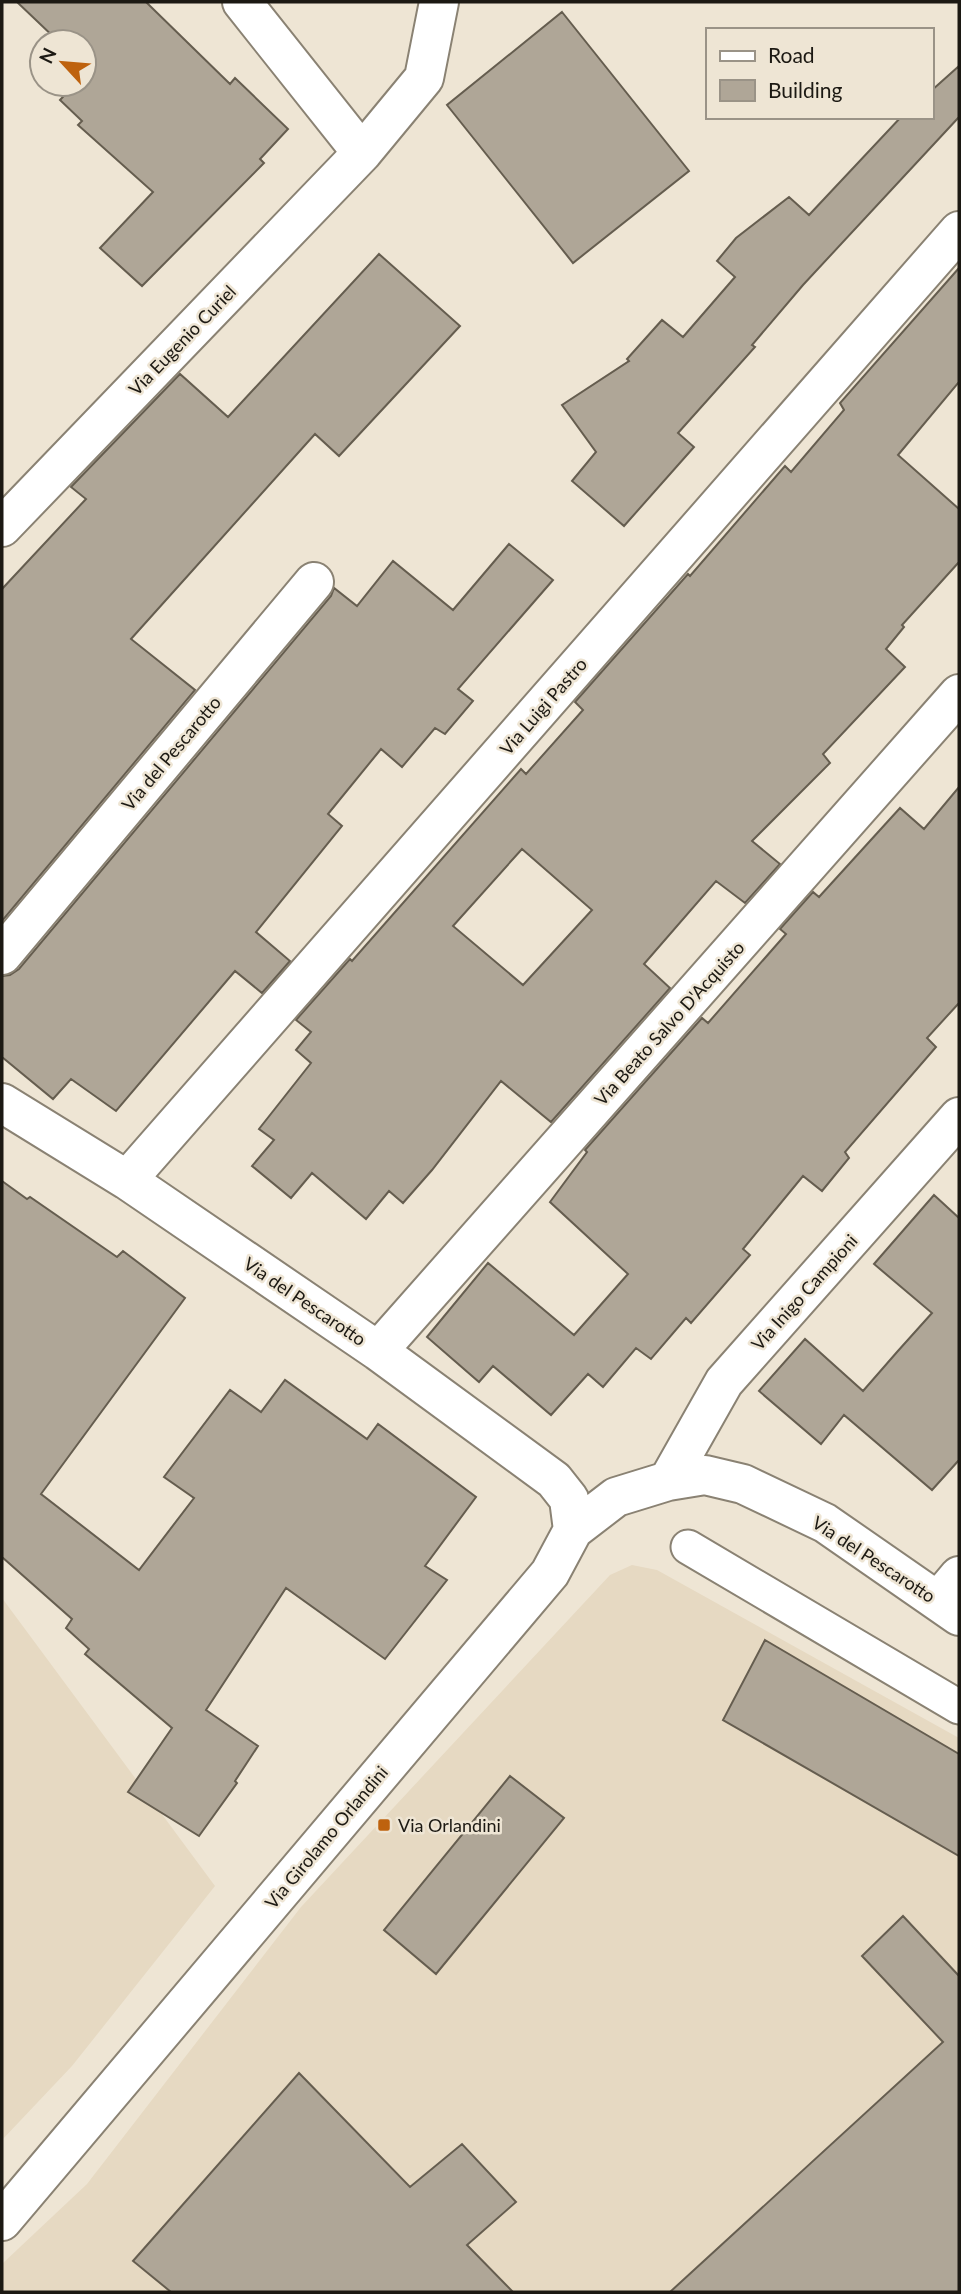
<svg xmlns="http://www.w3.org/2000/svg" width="961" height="2294" font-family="Lato,sans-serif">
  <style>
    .built { fill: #e6d9c2 }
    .building { fill: #afa697; stroke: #655d4f; stroke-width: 2; fill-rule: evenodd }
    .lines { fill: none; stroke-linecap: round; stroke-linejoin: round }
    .lane-casing { stroke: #8a8273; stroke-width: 37 }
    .street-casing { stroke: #8a8273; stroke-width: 42 }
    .lane { stroke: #fff; stroke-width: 33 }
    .street { stroke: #fff; stroke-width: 38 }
    .poi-dot { fill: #be620e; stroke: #eee5d4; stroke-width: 2.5 }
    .labels { text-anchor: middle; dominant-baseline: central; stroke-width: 5; stroke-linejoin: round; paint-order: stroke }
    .street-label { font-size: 18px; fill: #1c1913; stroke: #eee5d4 }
    .poi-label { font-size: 18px; fill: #1c1913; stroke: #eee5d4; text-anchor: start }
  </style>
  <rect width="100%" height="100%" fill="#eee5d4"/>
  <!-- built -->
  <path class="built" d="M632,1565L657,1570L959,1738V2292H2V2264L87,2184L301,1907L610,1575Z
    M2,1598L215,1886L72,2066L2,2140Z"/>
  <!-- building -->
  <path class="building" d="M17,2H146L230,84L235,78L288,129L260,159L264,163L142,286L100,248L153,192L78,125L82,121L60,100L75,84H84V74L88,70L84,66V42H59Z
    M562,12L689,171L573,263L447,105Z
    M959,66V117L803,285L752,345L755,347L678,433L694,447L624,526L572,481L596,452L562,405L629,361L627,359L662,320L683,337L735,277L717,261L736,238L789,197L809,215L901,117H931V91Z
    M379,254L460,326L339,456L315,434L131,639L195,690L2,921V589L86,499L71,487L180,374L228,417Z
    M959,268V382L898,455L959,509V562L902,625L904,627L886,649L905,667L823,754L830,763L752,841L780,864L745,903L716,881L644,964L670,988L551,1122L501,1081L432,1170L403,1203L389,1191L366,1219L312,1173L291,1198L252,1166L274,1140L259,1129L311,1063L296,1050L311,1032L296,1020L350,959L352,961L521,769L526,774L583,710L575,702L688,574L690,576L785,466L791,472L844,410L840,403ZM522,849L592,910L523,985L453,926Z
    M509,544L553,580L458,689L473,701L445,734L435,728L402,767L381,749L328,814L342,826L256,932L290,961L262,993L235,971L116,1111L71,1079L53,1099L2,1057V976L10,975L19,969L331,596L334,588L357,606L393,561L453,610Z
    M959,787V1003L927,1038L936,1047L845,1152L849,1158L822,1191L803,1176L743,1249L750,1255L691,1323L686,1318L651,1359L636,1348L603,1387L588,1374L551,1415L493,1366L479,1382L427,1337L488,1263L574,1335L628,1274L550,1202L587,1152L585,1150L702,1018L708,1023L786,934L780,929L813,892L819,897L900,808L924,829Z
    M2,1181L27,1199L30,1197L117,1257L123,1251L185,1298L41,1494L139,1570L194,1498L164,1477L230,1390L261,1412L285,1380L367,1439L378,1424L476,1497L425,1566L447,1580L385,1659L286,1588L206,1710L258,1746L235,1781L237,1783L199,1836L128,1792L172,1728L85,1654L89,1649L66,1628L72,1619L2,1557Z
    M934,1195L959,1218V1460L932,1490L844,1415L821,1444L759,1391L805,1339L863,1391L897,1352L932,1313L874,1264Z
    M765,1640L959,1754V1856L723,1720Z
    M510,1776L564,1818L436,1974L384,1930Z
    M903,1916L959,1976V2292H670L943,2042L862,1956Z
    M299,2073L410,2187L462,2144L516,2202L467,2245L513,2292H171L133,2261Z"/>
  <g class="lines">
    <defs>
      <path id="lane" d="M688,1547L959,1707"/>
      <path id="street" d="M362,153L424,78L439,2
        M2,527L362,153L242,2
        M2,955L314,582
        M2,1103L127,1180L378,1351L554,1480L569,1499L573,1530
        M127,1180L959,231
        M378,1351L959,694
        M668,1481L724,1382L959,1117
        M938,1601L959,1576
        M2,2221L550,1573L573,1530L616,1497L668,1481L705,1475L743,1484L825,1523L959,1616"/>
    </defs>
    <!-- lane casing -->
    <use href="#lane" class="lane-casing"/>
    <!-- street casing -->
    <use href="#street" class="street-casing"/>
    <!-- lane -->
    <use href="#lane" class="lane"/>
    <!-- street -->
    <use href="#street" class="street"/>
  </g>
  <!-- markers -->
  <rect class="poi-dot" x="377" y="1818" width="14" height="14" rx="3.5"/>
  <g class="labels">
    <!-- street labels -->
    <g class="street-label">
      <text transform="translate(182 340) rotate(-46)">Via Eugenio Curiel</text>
      <text transform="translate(543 706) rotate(-49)">Via Luigi Pastro</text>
      <text transform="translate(171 753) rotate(-50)">Via del Pescarotto</text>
      <text transform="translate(669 1023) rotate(-48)">Via Beato Salvo D'Acquisto</text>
      <text transform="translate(804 1292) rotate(-48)">Via Inigo Campioni</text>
      <text transform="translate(305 1301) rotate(34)">Via del Pescarotto</text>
      <text transform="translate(874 1559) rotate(33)">Via del Pescarotto</text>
      <text transform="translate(326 1837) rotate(-50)">Via Girolamo Orlandini</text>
    </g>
    <!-- poi labels -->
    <g class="poi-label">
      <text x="398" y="1825">Via Orlandini</text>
    </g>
  </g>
  <!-- border -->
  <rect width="961" height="2294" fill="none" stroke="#1c1913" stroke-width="7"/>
  <!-- legend -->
  <rect x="706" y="28" width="228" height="91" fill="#eee5d4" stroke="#9a9387" stroke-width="2"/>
  <rect x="720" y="51" width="35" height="10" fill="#ffffff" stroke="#9a9387" stroke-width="2"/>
  <text x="768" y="63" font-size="21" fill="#1c1913">Road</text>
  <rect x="720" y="80" width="35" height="21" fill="#afa697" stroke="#9a9387" stroke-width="2"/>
  <text x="768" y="98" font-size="21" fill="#1c1913">Building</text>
  <!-- north arrow -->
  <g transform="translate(63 63) rotate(296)"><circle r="33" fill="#eee5d4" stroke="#9a9387" stroke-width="2"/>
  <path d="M0-5L12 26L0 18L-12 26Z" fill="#be620e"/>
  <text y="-10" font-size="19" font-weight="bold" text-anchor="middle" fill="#1c1913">N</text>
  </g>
</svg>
